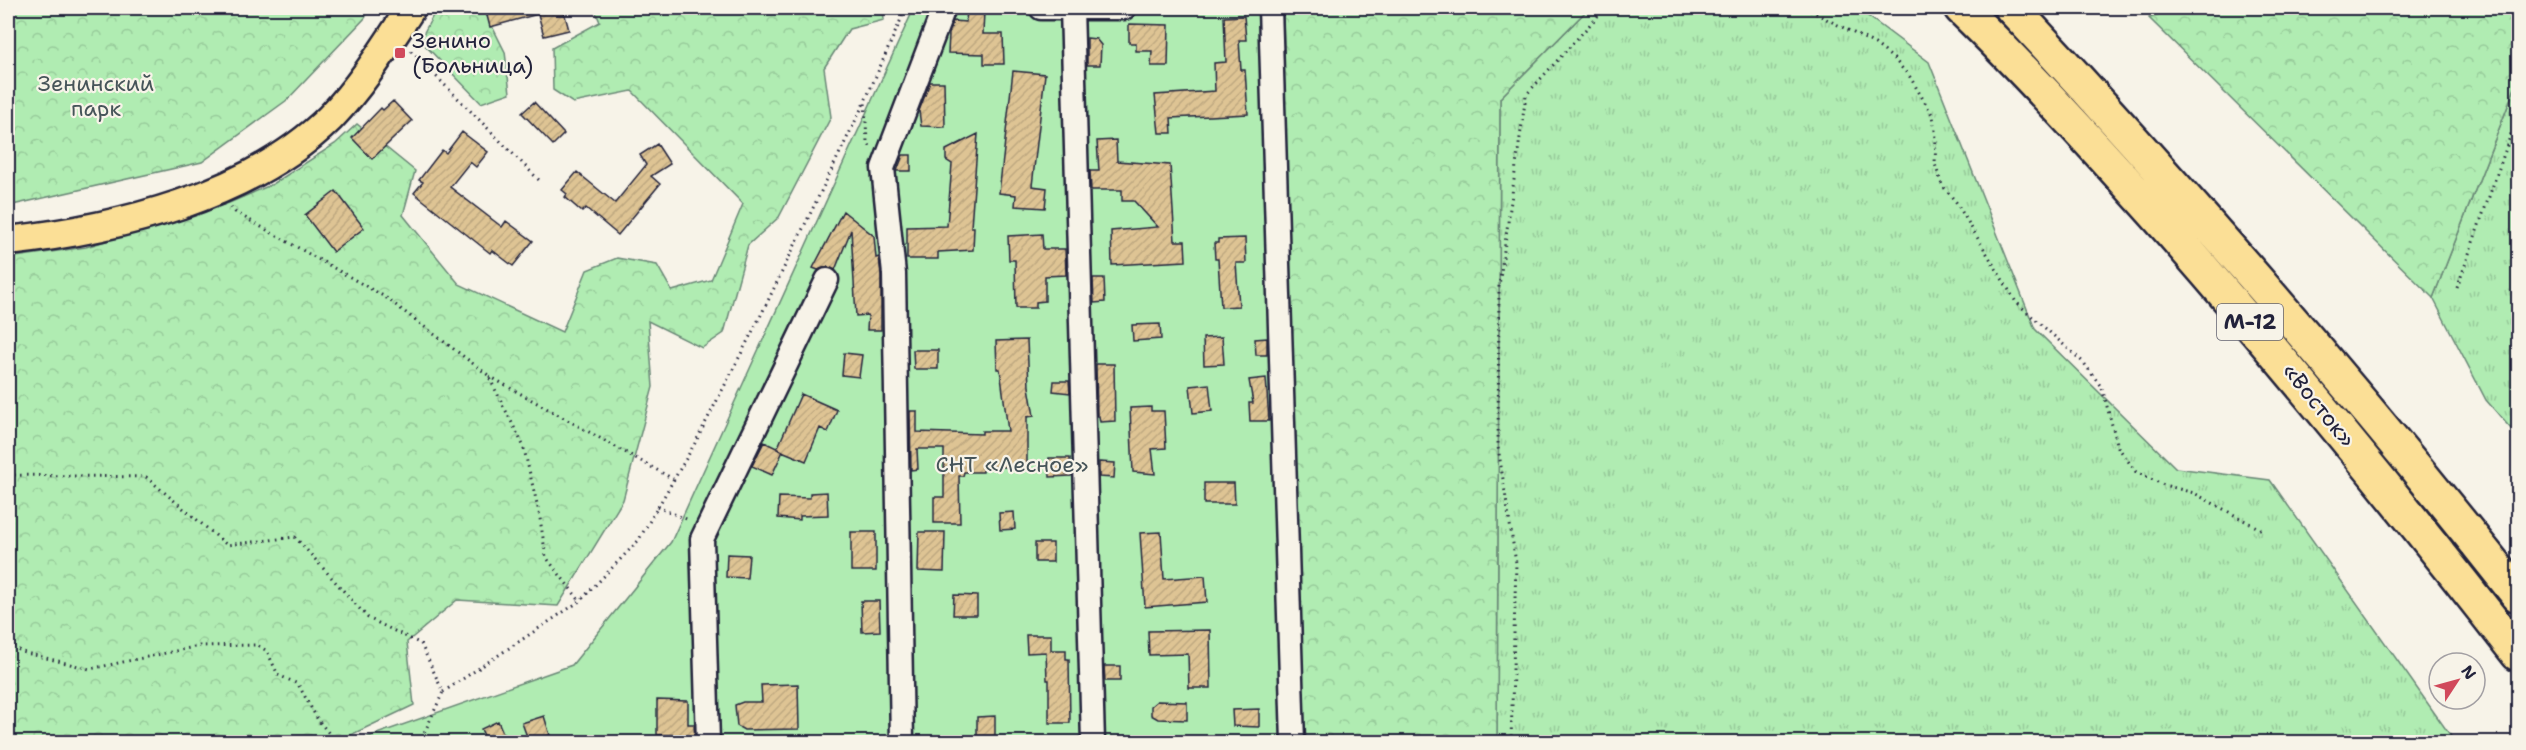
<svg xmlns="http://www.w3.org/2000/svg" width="2526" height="750" font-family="'Shantell Sans',sans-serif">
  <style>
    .grass { fill: url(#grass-tufts); stroke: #698776; stroke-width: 1.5 }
    .forest { fill: url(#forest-crowns); stroke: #698776; stroke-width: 1.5 }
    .garden { fill: #b0ecb2; stroke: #698776; stroke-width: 1.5 }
    .building { fill: url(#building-hatch); stroke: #22223b; stroke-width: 1.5 }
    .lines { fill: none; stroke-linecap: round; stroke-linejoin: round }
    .minor-casing { stroke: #22223b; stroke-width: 27 }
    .major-casing { stroke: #22223b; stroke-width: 33 }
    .highway-casing { stroke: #22223b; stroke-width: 38 }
    .path { stroke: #22223b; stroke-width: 3; stroke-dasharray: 1.5 4.5; stroke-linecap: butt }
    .minor { stroke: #f7f3e8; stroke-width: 22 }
    .major { stroke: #fbdf96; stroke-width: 28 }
    .highway { stroke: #fbdf96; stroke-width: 33 }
    .poi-dot { fill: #d1495b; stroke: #f7f3e8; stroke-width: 2 }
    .labels { text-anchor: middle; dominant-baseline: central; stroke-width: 4.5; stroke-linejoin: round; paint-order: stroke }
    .shield { fill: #f7f3e8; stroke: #62616f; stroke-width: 1.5 }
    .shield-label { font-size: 21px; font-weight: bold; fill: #22223b }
    .poi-label { font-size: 22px; fill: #22223b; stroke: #f7f3e8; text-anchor: start }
    .park-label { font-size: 22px; fill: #465459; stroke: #f7f3e8 }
    .street-label { font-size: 22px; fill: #22223b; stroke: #f7f3e8 }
  </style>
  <defs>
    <pattern id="grass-tufts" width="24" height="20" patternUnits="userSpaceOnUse" patternTransform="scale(1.5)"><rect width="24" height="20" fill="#b0ecb2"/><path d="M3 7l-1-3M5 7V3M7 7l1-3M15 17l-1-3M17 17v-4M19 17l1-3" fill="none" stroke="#97ca9a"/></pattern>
    <pattern id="forest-crowns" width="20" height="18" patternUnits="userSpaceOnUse" patternTransform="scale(1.5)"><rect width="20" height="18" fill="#b0ecb2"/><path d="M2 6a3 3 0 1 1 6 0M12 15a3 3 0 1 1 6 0" fill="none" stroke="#97ca9a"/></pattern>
    <pattern id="building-hatch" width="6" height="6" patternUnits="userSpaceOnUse" patternTransform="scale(1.5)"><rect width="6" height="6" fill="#dec494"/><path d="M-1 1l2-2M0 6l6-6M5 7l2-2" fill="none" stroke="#bea880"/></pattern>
  </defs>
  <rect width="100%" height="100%" fill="#f7f3e8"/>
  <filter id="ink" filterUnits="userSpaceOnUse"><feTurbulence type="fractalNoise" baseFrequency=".0167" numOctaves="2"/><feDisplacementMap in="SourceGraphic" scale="12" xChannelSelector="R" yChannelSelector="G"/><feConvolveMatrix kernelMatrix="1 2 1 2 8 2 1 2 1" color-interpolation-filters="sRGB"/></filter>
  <g filter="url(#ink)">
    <!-- grass -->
    <path class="grass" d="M1589,8H1857L1929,62L2035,329L2176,468L2270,480L2455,742H1497L1500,98Z
      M2518,80V437L2486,400L2433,298Z"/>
    <!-- forest -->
    <path class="forest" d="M8,8H370L365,18L287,100L202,162L8,206Z
      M437,8H483L505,52L510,93L481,103L420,40Z
      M594,8H883L884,20L849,29L824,68L831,117L779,217L748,245L724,333L702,348L648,321L653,387L623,500L558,606L457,600L407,642L414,705L340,740L293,742H8V258L86,247L229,203L273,184L335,144L357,124L415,171L403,215L459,284L562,332L587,270L617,258L657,265L672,291L711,280L743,204L632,91L573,103L553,90L552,48L600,22Z
      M1283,8H1589L1500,98L1497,742H1293Z
      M2175,8H2518V80L2433,298L2149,18Z"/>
    <!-- garden -->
    <path class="garden" d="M914,8H1283L1293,742H354L572,665L671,542Z"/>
    <!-- building -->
    <path class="building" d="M485,8H563L569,30L544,36L538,14L490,27Z
      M967,10L984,11L983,34H1003L1004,64H984V54L948,53L949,34L953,21L966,22Z
      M1244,16L1246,40H1239L1241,70H1245L1248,114L1171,118L1172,133H1159L1155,95L1215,91L1214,63L1226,62L1224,17Z
      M1129,24L1169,25L1168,66H1151L1152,51H1136V43H1129Z
      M1087,38L1096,39L1101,45L1100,65H1087Z
      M1013,71L1045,74L1032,186L1047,188L1045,208L1015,206L1016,195L999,193Z
      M930,82H944L945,127L921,126L919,111Z
      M393,101L412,121L372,159L352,138L381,108L383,110Z
      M534,102L564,134L553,145L522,113Z
      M462,132L488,152L476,167L470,162L450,187L502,227L506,221L533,241L513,266L492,250L490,253L414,193L423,182L419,180L442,150L446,153Z
      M978,134L971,227H974L973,250L938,252V259H907V227L947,226L952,164L946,160V150Z
      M1116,140L1117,161L1170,165L1175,241H1185L1186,261L1112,265L1111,231L1158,227L1134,201H1122V190H1091L1090,171H1099L1097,141Z
      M657,144L670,164L651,176L660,184L618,235L586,208L582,212L565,197L567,194L562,190L577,172L615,203L646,165L640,155Z
      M903,155H911V171H897Z
      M336,191L364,228L333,252L305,215Z
      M843,211L874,236L876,258L879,257L881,275V330H867L868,315L856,316L851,230L835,270L827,267L818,270L813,268Z
      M1042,234L1043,249H1065L1066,275L1045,276V301L1036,302V308H1016L1015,260H1009L1008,236Z
      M1245,238L1246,263H1236L1239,306L1221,307L1218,259H1215L1214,243H1218V239Z
      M1093,278H1104L1105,302L1094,303Z
      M1160,324L1161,339L1133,341L1132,325Z
      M1222,337L1224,364L1204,365L1203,338Z
      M1267,338V355H1256L1255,339Z
      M1027,340L1029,387L1034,416L1027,417V470H1012V467H983V472H964L963,476H959L960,523H934V497H944V449H917L918,469L911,470L910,411H917V432L982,434V431H1008L1000,369H997L996,341Z
      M913,350H938V369H914Z
      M844,353L862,355L859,377L842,375Z
      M1096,364H1114L1115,421L1100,422L1099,416H1097Z
      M1266,378L1269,421H1250L1249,403H1253L1249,380Z
      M1054,381H1069L1070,393L1053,391Z
      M1209,384L1212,411L1193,413L1190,386Z
      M801,394L837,410L828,432L820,428L806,461L777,449Z
      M1151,407V411H1164L1166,448L1152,449L1155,474L1133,472L1130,408Z
      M764,442L783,451L772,475L752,466Z
      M1049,458H1070L1071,476L1050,477Z
      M1099,462L1115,463L1114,478L1099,477Z
      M1204,483H1234L1235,504H1204Z
      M827,492L828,515L800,516V520L778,518L779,497L810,498V493Z
      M1014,512L1015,529L1000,530L999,513Z
      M851,532H876V571H851Z
      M919,532H945L944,572L918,571Z
      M1161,532L1164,579L1205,576L1207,602L1145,607L1140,533Z
      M1035,543H1053V562H1035Z
      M727,554L749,555L747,578L726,577Z
      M954,595L977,596V615H953Z
      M861,601H879L880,631L862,632Z
      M1210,630L1211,688H1189L1188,654L1149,655L1148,631Z
      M1026,635H1051V650H1066V659H1069L1070,723H1049V680H1047L1046,652L1027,653Z
      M1104,666H1120V681H1105Z
      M798,684L799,729L744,730L737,726L735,705L743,702H762L761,685Z
      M657,700L688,701V724H694L695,742H679V735H657Z
      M1157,701L1187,702V720L1158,719L1151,715V706Z
      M1259,709V727L1233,726L1232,710Z
      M544,716L550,735L529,742L522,723Z
      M995,716V737H977V717Z
      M498,721L504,735L487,742L481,729Z"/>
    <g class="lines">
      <defs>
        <path id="minor" d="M1041,8H1124
          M1072,8L1093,742
          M1270,8L1293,742
          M708,742L702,539L827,280
          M902,742L894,274L883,168L944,8"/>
        <path id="major" d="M8,241C116,229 250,197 330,118C362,85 386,46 411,8"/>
        <path id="highway" d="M1961,8C2029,74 2093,145 2157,216C2282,358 2402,505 2518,654
          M2012,8C2188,197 2358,392 2518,595"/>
      </defs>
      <!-- minor casing -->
      <use href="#minor" class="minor-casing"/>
      <!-- major casing -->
      <use href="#major" class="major-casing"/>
      <!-- highway casing -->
      <use href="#highway" class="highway-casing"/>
      <!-- path -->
      <path class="path" d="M1805,8L1875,44L1894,59L1910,77L1933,116L1936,138L1935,164L1942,185L1956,202L2016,302L2084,363L2102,388L2118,447L2136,472L2164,485L2194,493L2262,530
        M411,51L539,180
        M870,146L867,142L865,101L906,8
        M231,207L235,212L385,297L488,375L523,445L539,512L546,557L580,601
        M2457,288L2518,114
        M489,376L673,479
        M8,475L146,477L227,545L295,537L368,618L421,644L443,692L421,740
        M657,507L689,520
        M8,643L22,652L90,669L199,646L257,645L267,651L278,675L298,684L318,720L336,742
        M443,692L580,601L638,541L694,445L761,315L865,101
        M415,742L421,740L433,742
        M1511,742L1516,563L1498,447L1499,286L1526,95L1605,8"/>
      <!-- minor -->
      <use href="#minor" class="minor"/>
      <!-- major -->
      <use href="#major" class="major"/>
      <!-- highway -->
      <use href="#highway" class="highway"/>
    </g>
  </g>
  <!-- markers -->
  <rect class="poi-dot" x="394" y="47" width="12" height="12" rx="3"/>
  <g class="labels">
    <!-- shield labels -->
    <rect class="shield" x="2217" y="304" width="66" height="36" rx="4.5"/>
    <g class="shield-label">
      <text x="2250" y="322">М-12</text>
    </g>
    <!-- poi labels -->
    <g class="poi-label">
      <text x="412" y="40">Зенино<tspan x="412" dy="25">(Больница)</tspan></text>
    </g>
    <!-- park labels -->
    <g class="park-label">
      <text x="96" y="83">Зенинский<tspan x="96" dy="25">парк</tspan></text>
      <text x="1012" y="464">СНТ «Лесное»</text>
    </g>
    <!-- street labels -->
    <g class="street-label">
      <text transform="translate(2319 405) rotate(51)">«Восток»</text>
    </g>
  </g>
  <!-- margin -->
  <rect width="2526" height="750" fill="none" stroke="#f7f3e8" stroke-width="30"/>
  <rect x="15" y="15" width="2496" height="720" fill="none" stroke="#22223b" stroke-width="2" filter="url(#ink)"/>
  <!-- north arrow -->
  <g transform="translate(2457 681) rotate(54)"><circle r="28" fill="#f7f3e8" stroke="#a29fa3" stroke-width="1.5"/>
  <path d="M0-4.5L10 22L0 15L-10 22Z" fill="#d1495b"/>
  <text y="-9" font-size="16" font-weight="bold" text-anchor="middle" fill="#22223b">N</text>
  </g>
</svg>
